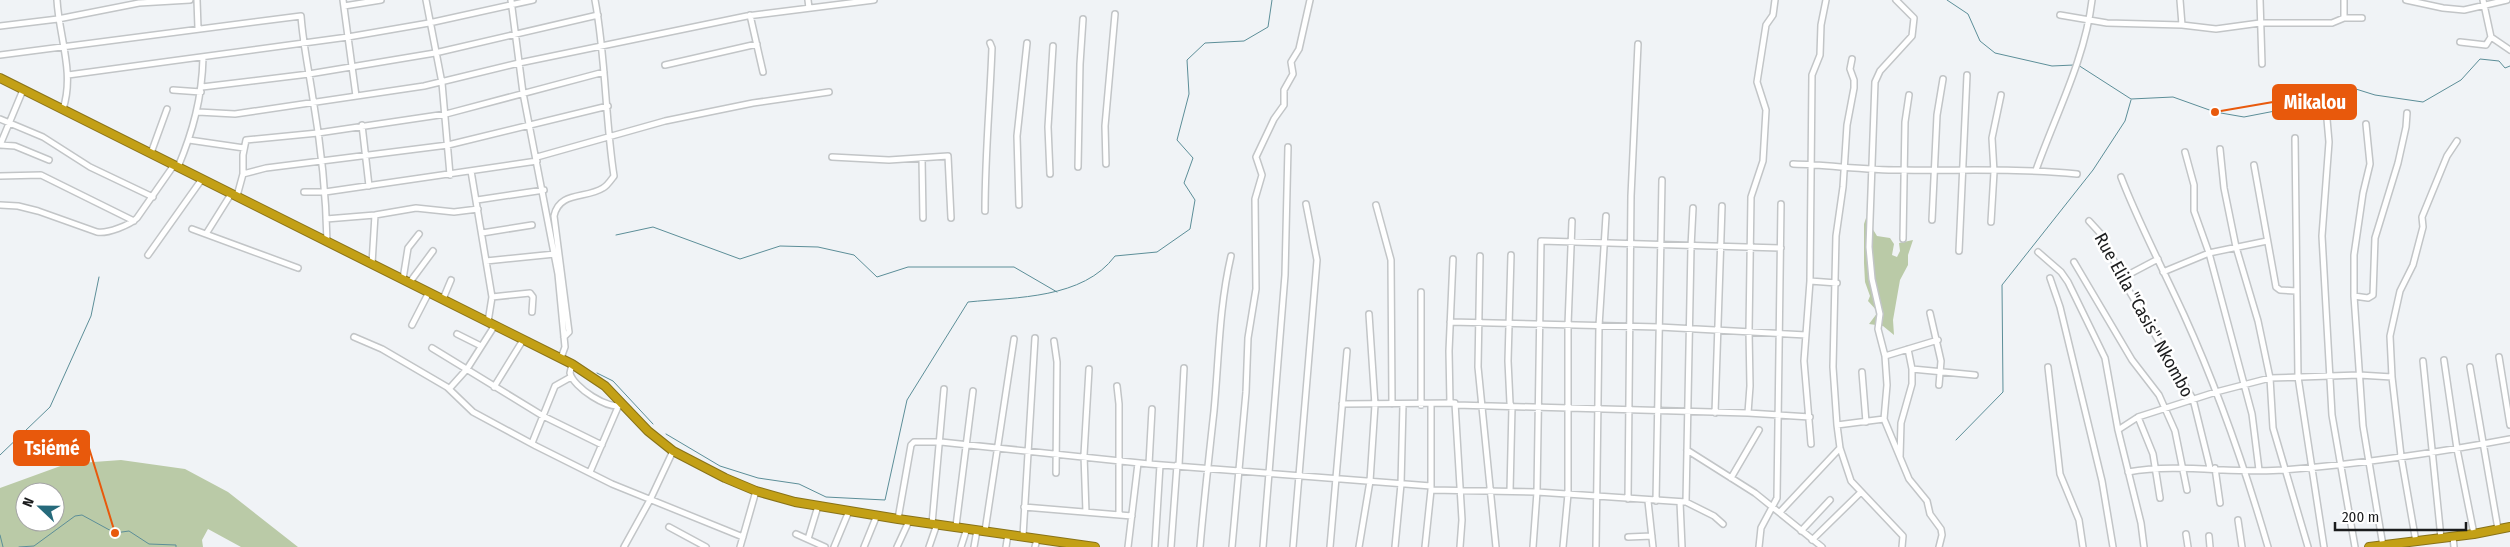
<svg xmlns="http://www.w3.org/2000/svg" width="2510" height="547" font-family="'Fira Sans Condensed',sans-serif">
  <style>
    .green { fill: #bacaa7; fill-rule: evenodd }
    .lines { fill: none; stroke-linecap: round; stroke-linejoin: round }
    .stream { stroke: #5c8e98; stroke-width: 1 }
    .minor-casing { stroke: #c2c5c7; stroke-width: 8 }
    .highway-casing { stroke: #887218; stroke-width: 10 }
    .minor { stroke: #fff; stroke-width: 5 }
    .highway { stroke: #c3a016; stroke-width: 8 }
    .labels { text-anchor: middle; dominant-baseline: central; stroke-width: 5; stroke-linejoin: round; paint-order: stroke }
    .street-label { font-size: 18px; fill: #1b1c1d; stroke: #fff }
    .leader { fill: none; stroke: #e8590c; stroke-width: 2 }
    .callout-dot { fill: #e8590c; stroke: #fff; stroke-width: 2 }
    .callout { fill: #e8590c; stroke: #e8590c; stroke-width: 2 }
    .callout-label { font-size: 19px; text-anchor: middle; font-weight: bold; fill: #fff }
  </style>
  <rect width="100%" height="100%" fill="#f0f3f6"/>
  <!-- green -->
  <path class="green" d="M1866,218L1877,236L1890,238L1894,244L1892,255L1897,257L1900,251L1899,243L1913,240L1908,255V265L1900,280L1893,320L1894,335L1883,326L1869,324L1878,312L1868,301L1870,296L1865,282L1864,263V224Z
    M121,460L185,469L228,492L298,547H241L208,529L202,540L203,547H0V488L66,464ZM25,492H55V522H25Z"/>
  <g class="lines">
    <!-- stream -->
    <path class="stream" d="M1947,0L1968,14L1980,41L1995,53L2052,66L2074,65
      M2078,65L2131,99L2173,97L2215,112L2244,117L2275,111L2285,97L2303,95L2312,86L2323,85L2327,91L2343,85L2375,95L2423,102L2461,80L2480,59L2499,61L2505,68L2510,66
      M616,235L653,227L740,259L780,246L818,247L854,255L877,277L908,267H1014L1057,292
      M597,373L613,381L653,424
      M666,434L720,466L758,478L799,484L826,497L885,500L907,400L968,302C1017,297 1083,299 1115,256L1157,252L1190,229L1195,200L1184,183L1193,158L1177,140L1189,94L1187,60L1205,43L1244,41L1268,27L1272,0
      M1956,440L2003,392L2002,285L2093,170L2125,121L2131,100
      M0,455L50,407L91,316L99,277
      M0,535L3,547
      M19,547L34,546L75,516L82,515L115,533L129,531L149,544L176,545V547"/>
    <defs>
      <path id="minor" d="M57,0C59,37 75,73 63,109
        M197,0L198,28
        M343,0L356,96
        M426,0L442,83L450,175
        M511,0L523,93L558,274L565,347L561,358
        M808,0L809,8
        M1896,0L1914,18L1912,36L1880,71L1875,82L1869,247L1872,279L1880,314L1878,329L1885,356L1887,385L1884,419L1909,479L1927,501L1930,514L1941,529L1942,535L1939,547
        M2180,0L2182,25
        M2260,0L2262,64
        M2406,0L2443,8L2464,10L2507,0
        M2483,0L2491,37L2510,50
        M344,6L381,0
        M750,15L763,72
        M2060,15L2107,23L2182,25L2216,29L2260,23H2332L2344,18H2362
        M2344,18V0
        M0,26L58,19L139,3L190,0
        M2460,42L2486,45L2491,37
        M0,55L301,16C303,44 309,71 313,99C321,146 326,193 327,241
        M1852,59L1850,69L1854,80V88L1847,125L1843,187L1836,236L1833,367L1837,425L1840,448L1851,481L1903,536L1902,547
        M665,65L757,44
        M68,75L348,37L429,23L533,0
        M202,87L309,74L435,53L598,15
        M173,90L201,92
        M2326,108L2329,142L2322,236L2332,415L2355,547
        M198,112L235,114L424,86L519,63L747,16L874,0
        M0,119L43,137L90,167L153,197
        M2366,124L2370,164L2363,193L2354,255V296L2363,426L2383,546
        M362,125L369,186
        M2295,138L2298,377L2324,547
        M189,140L244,148
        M0,145L23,90
        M0,145L15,146L49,160
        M2220,149L2224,188L2236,247L2258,321L2270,378L2273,428L2308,547
        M2185,152L2194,185V211L2209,253L2252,414L2259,470
        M151,153L167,109
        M537,157L665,121L753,103L829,92
        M832,157L889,160L948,156L951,218
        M922,158L923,218
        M1106,164L1105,126L1115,14
        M1793,164C1829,165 1864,170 1900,170C1959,171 2018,168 2077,174
        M2254,165L2276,287L2280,290L2296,291
        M178,167C193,131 202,98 203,58
        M1078,167L1080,64L1083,19
        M2036,170C2056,114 2085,59 2092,0
        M471,171L492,297L488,322
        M243,174L266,168L448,145L608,106
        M1050,174L1048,127L1053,46
        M0,176L41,175L134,221
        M2121,177C2139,224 2163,269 2184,315C2218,390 2245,468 2268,547
        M304,192H325L537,161
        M237,196L243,174V155L246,140L318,133L446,114L604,72
        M477,200L544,190
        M0,205L18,206L38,211L97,232C107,234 130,225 137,218L174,165
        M1019,205L1017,136L1027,43
        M1376,205L1391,260L1392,404
        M985,211C985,156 990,102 992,48L990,43
        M326,219L375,215L416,208L454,212L478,209
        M1932,220L1937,115L1943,79
        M2089,221L2100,233L2128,289L2193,399L2210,468
        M1991,222L1994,172L1992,138L2001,95
        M192,229L298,268
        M482,233L532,225
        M206,234L231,194
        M1903,239L1905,122L1909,95
        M1959,251L1967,75
        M2038,252L2061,272L2068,282L2105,358L2118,430L2141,523L2144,547
        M148,255L202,179
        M1480,256L1478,367L1496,547
        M486,261L555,254
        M2074,262L2132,360L2159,395L2175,431L2187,490
        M372,264L375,215
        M2163,272L2209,253L2267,241
        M2050,278L2060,307L2102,481L2113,547
        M2122,278L2158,259
        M403,279L408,248L419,234
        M1810,281L1837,283
        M410,282L433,251
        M1421,292V405
        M2354,296L2368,298L2373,295L2375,238L2398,163L2406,127L2407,113
        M492,297L530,293L533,297L532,312
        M443,299L451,280
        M1930,313L1941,361L1939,385
        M1450,322L1659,327L1806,335
        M412,325L429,292
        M457,334L481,346
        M354,337L382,349L447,387L473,412L536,446L612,484L743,537
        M564,337L569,332L554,216C559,191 586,199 603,188C607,186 611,180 614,176C605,118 606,58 595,0
        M1054,341L1057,362L1056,473
        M432,348L543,416L602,445
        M1885,356L1938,340
        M2499,357L2510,425
        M2444,360L2457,449L2474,534
        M2423,361L2441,538
        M572,364L570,373C573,387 609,411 623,405
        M2048,367L2060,474L2079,520L2083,547
        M2470,367L2498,529
        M1912,369L1975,375
        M1862,372L1866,422
        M1117,386L1119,404V515
        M494,387L523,340
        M449,389L467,369L495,325
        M1450,403L1449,351L1453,259
        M1342,404L1455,403L1462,520L1460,547
        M1456,405L1748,413L1810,417
        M1715,413L1722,206
        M1748,413L1750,386L1749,331L1751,197L1763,161L1766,110L1757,82L1766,25L1773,15L1775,0
        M2138,417L2153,454L2160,498
        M1837,425L1884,419
        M2118,430L2138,417L2216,392L2270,378L2359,375L2392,377
        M532,443L555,386L571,377
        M1811,444L1804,361L1810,281L1812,75L1820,55L1821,25L1826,0
        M1687,450L1755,493L1822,547
        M1900,457L1901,423L1912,384V369L1908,349
        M1149,464L1152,409
        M1179,465L1184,368
        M2215,468L2220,503
        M590,472L618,407
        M2128,472C2180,463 2232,474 2284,470C2360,464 2436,453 2510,439
        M1731,478L1759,430
        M1431,490L1537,492L1686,502L1714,516L1723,524
        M1510,491L1512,407L1510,403L1508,361L1511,255
        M1628,499L1631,196L1638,44
        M1648,501L1653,547
        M1656,501L1662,180
        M1680,502L1682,547
        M1686,502L1691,247L1693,208
        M1024,507L1132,516
        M1086,512L1084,455L1089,369
        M1780,512L1840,448
        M898,519L911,445L914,442H941L1149,464L1431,486
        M2238,520L2242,547
        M932,524L944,389
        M956,526L973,391
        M669,527L706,547
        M985,531L1014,339
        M1801,531L1830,500
        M796,534L825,547
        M2186,534L2188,547
        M1023,536L1035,338
        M2209,536L2210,547
        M1628,537L1652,536
        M2453,537L2454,547
        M808,539L818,506
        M1812,540L1861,492
        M2416,542L2401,456L2392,377L2390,336L2400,291L2413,265L2423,227L2422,217L2447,156L2457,141
        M624,547L650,500L673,451
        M740,547L756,491
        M834,547L849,511
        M864,547L877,515
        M897,547L909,521
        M929,547L937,524
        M961,547L967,528
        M974,547L977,530
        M1006,547L1008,534
        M1035,547L1037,539
        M1128,547L1138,463
        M1155,547L1160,465
        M1171,547L1177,465
        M1200,547C1204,501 1209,456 1214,411C1219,357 1219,308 1231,256
        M1232,547L1246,392L1248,338L1256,289L1255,199L1262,175L1256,157L1274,119L1284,105V90L1293,74L1291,62L1299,49L1310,0
        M1263,547L1285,275L1288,147
        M1293,547L1317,260L1306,204
        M1330,547L1347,351
        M1359,547L1370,481L1375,405L1369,314
        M1395,547L1401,484L1403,405
        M1425,547L1431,490V405
        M1533,547L1537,492L1541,241L1781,248
        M1563,547L1568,494V325L1572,221
        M1596,547L1599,326L1606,216
        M1759,547L1761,528L1777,498L1781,204"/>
      <path id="highway" d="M0,78L572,364L605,386L648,431L673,451L725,478L756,491L795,502L898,519L1095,547
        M2369,547L2474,534L2510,527"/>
    </defs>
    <!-- minor casing -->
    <use href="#minor" class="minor-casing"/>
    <!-- highway casing -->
    <use href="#highway" class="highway-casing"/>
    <!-- minor -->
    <use href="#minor" class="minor"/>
    <!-- highway -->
    <use href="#highway" class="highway"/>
  </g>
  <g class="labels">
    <!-- street labels -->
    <g class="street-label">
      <text transform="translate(2144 315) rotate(61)">Rue Elila "Casis" Nkombo</text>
    </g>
  </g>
  <!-- callouts -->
  <path class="leader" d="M2215 112L2273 102M115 533L89 448"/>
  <g class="callout-dot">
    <circle cx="2215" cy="112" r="5"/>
    <circle cx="115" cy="533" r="5"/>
  </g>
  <g class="callout">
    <rect x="2273" y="85" width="83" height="34" rx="5"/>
    <rect x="14" y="431" width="75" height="34" rx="5"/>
  </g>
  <g class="callout-label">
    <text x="2315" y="109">Mikalou</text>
    <text x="52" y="455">Tsiémé</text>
  </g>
  <!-- north arrow -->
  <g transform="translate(40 507) rotate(292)"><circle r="24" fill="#ffffff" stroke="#a4a4a5"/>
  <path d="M0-4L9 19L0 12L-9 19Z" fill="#266a7b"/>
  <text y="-8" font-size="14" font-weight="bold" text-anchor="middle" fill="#1b1c1d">N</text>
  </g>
  <!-- scale -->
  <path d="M2335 522v8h131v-8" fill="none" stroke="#1b1c1d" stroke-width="2.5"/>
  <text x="2342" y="522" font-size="15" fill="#1b1c1d" stroke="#ffffff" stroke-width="4" paint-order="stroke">200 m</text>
</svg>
